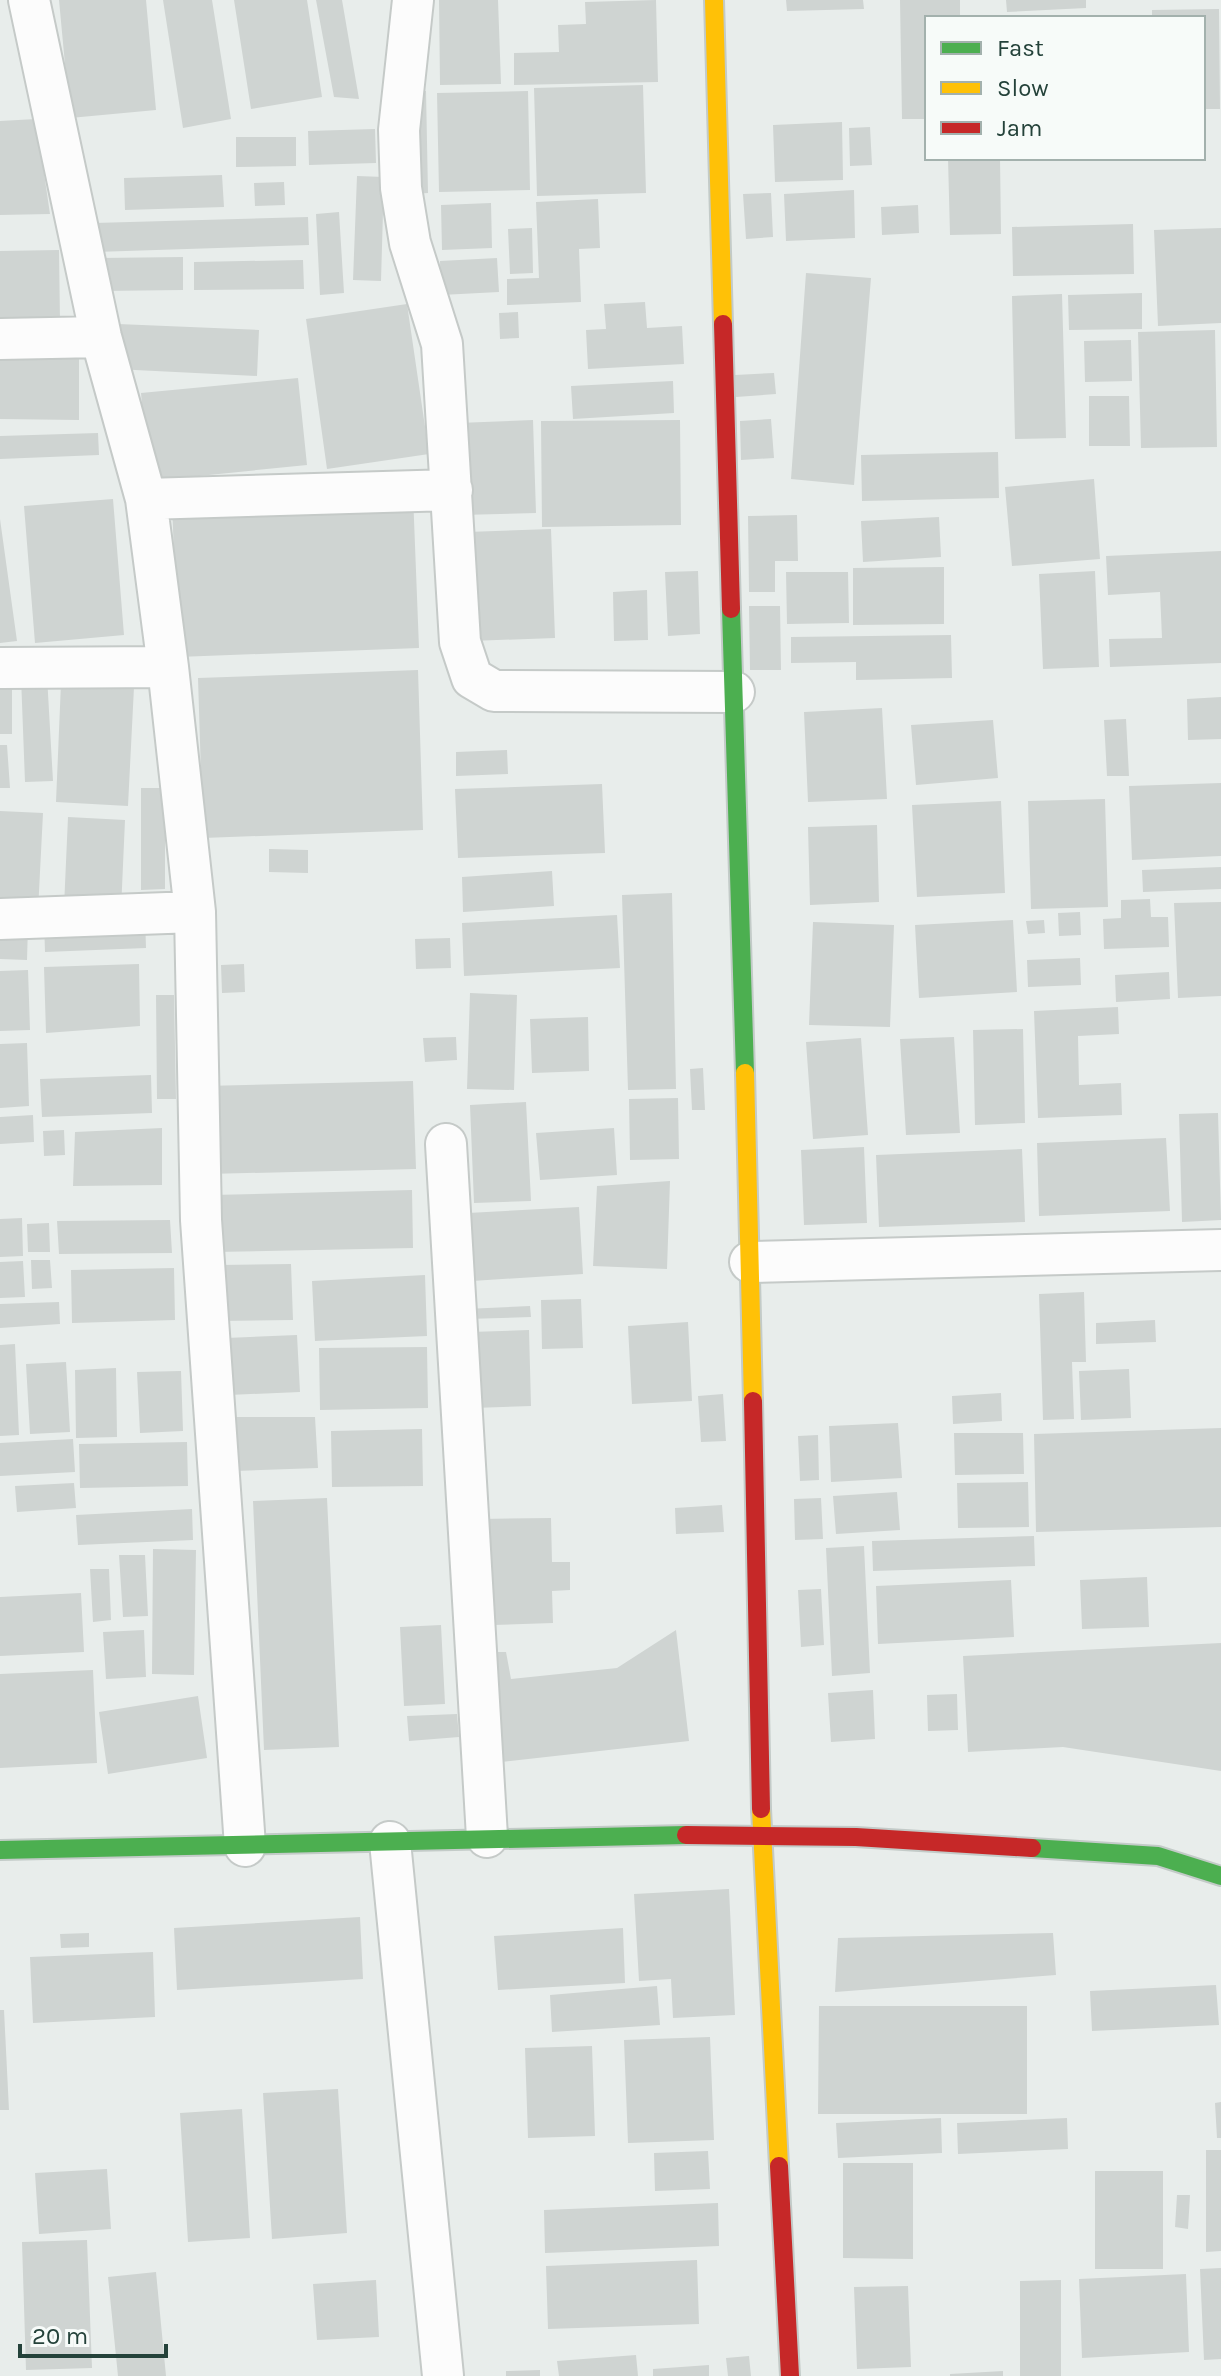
<svg xmlns="http://www.w3.org/2000/svg" width="1221" height="2376" font-family="Karla,sans-serif">
  <style>
    .building { fill: #cfd4d2 }
    .lines { fill: none; stroke-linecap: round; stroke-linejoin: round }
    .street-casing { stroke: #c5cac8; stroke-width: 44 }
    .fast-casing { stroke: #c3cbc8; stroke-width: 22 }
    .slow-casing { stroke: #c3cbc8; stroke-width: 22 }
    .jam-casing { stroke: #c3cbc8; stroke-width: 22 }
    .street { stroke: #fcfcfc; stroke-width: 40 }
    .fast { stroke: #4caf50; stroke-width: 18 }
    .slow { stroke: #ffc107; stroke-width: 18 }
    .jam { stroke: #c62828; stroke-width: 18 }
  </style>
  <rect width="100%" height="100%" fill="#e8edeb"/>
  <!-- building -->
  <path class="building" d="M59,0H146L156,110L70,118Z
    M163,0H212L231,119L183,128Z
    M234,0H307L322,97L251,109Z
    M316,0H342L359,99L334,97Z
    M439,0H498L501,84L440,85Z
    M656,0L658,82L514,85V53L559,52L558,25L586,24L585,2Z
    M786,0H863L864,9L787,11Z
    M900,0H960V18H927V119H902Z
    M1006,0H1086V8L1007,12Z
    M1219,9L1220,109H1203V18H1152V10Z
    M643,85L646,193L537,196L534,88Z
    M410,91H426L428,193L412,194Z
    M528,91L530,190L439,192L437,93Z
    M36,119L50,214L0,215V121Z
    M842,122L843,180L775,182L773,125Z
    M870,127L872,165L850,166L849,128Z
    M375,129L376,163L309,165L308,131Z
    M236,137H296V166L236,167Z
    M948,158H1000L1001,234L950,235Z
    M222,175L224,207L125,210L124,178Z
    M357,176L384,177L381,281L353,280Z
    M284,182L285,205L255,206L254,183Z
    M854,190L855,238L786,241L784,194Z
    M771,193L773,237L746,239L743,194Z
    M598,199L600,248L579,249L581,302L507,305V279L539,278L536,202Z
    M491,203L492,248L442,250L441,205Z
    M918,205L919,233L882,235L881,207Z
    M339,212L344,293L320,295L316,214Z
    M308,217L309,245L95,252L94,223Z
    M1133,224L1134,274L1013,276L1012,227Z
    M532,228L533,273L510,274L508,229Z
    M1221,228V323L1158,326L1154,230Z
    M59,250L60,322L0,324V251Z
    M183,257V290L101,291L100,258Z
    M497,258L499,292L441,295L440,261Z
    M303,260L304,289L194,290V262Z
    M806,273L871,278L854,485L791,479Z
    M1142,293V329L1069,330L1068,295Z
    M1062,294L1066,438L1015,439L1012,296Z
    M645,302L647,328L682,326L684,364L588,369L586,330L606,329L604,304Z
    M407,304L429,454L327,469L306,319Z
    M518,312L519,338L500,339L499,313Z
    M118,324L259,330L257,376L115,369Z
    M1215,330L1217,447L1141,448L1138,332Z
    M1131,340L1132,381L1085,382L1084,341Z
    M0,354H79V420L0,419Z
    M774,373L776,394L736,397L735,375Z
    M298,378L307,465L149,481L141,393Z
    M673,381L674,413L573,419L571,386Z
    M1089,396H1129L1130,446H1089Z
    M771,419L774,458L741,460L740,421Z
    M533,420L536,513L461,515L458,423Z
    M680,420L681,525L542,527L541,421Z
    M98,433L99,455L0,459V436Z
    M998,452L999,498L862,501L861,455Z
    M1094,479L1100,559L1012,566L1005,487Z
    M413,494L419,648L178,657L172,503Z
    M113,499L124,635L35,643L24,506Z
    M797,515L798,561H775V592H749L748,516Z
    M939,517L941,557L863,562L861,521Z
    M0,519L17,641L0,643Z
    M551,529L555,638L471,641L467,532Z
    M1221,551V663L1110,667L1109,639L1162,638L1160,592L1108,595L1106,556Z
    M944,567V624L853,625V568Z
    M698,571L700,634L668,636L665,572Z
    M1095,571L1099,667L1043,669L1039,574Z
    M786,572H848L849,623L787,624Z
    M647,590L648,640L614,641L613,592Z
    M749,606H780L781,670H750Z
    M951,635L952,678L856,680V662L791,663V637Z
    M418,670L423,830L203,838L198,678Z
    M47,676L53,781L25,782L21,677Z
    M0,679H12V734H0Z
    M61,683L134,687L128,806L56,802Z
    M1221,697V739L1188,740L1187,699Z
    M882,708L887,799L808,802L804,712Z
    M1126,719L1129,776H1107L1104,720Z
    M993,720L998,778L916,785L911,725Z
    M0,745H7L10,788H0Z
    M507,750L508,774L456,776V752Z
    M1221,783V856L1132,860L1129,786Z
    M602,784L605,853L458,858L455,789Z
    M141,788H165V889L141,890Z
    M1105,799L1108,907L1031,909L1028,801Z
    M1001,801L1005,893L917,897L912,805Z
    M0,811L43,813L38,911L0,909Z
    M68,817L125,820L121,910L64,907Z
    M877,825L879,902L810,905L808,827Z
    M269,849L308,850V873L269,872Z
    M1221,867V889L1143,892L1142,870Z
    M552,871L554,906L463,912L462,877Z
    M672,893L676,1089L628,1090L622,895Z
    M1150,899L1151,917H1168L1169,947L1104,949L1103,919L1121,918V900Z
    M1221,902V996L1178,998L1174,903Z
    M1080,912L1081,935L1059,936L1058,913Z
    M617,915L620,968L464,976L462,923Z
    M145,917L146,948L45,952L44,921Z
    M1013,920L1017,992L919,998L915,925Z
    M1044,920L1045,933L1028,934L1026,921Z
    M813,922L894,925L890,1027L809,1025Z
    M0,926H28L27,960L0,959Z
    M450,938L451,968L416,969L415,939Z
    M1080,958L1081,985L1028,987L1027,960Z
    M139,964L140,1026L46,1033L44,967Z
    M244,964L245,992L222,993L221,965Z
    M28,970L30,1030L0,1031V971Z
    M1169,972L1170,999L1116,1002L1115,975Z
    M470,993L517,995L514,1090L467,1089Z
    M156,995H174L176,1099H157Z
    M1118,1007L1119,1034L1078,1036L1079,1085L1121,1083L1122,1115L1038,1118L1034,1011Z
    M588,1017L589,1071L532,1073L530,1019Z
    M1023,1029L1025,1123L975,1125L973,1030Z
    M456,1037L457,1060L425,1062L423,1038Z
    M954,1037L960,1133L906,1135L900,1039Z
    M861,1038L868,1135L813,1139L806,1042Z
    M27,1043L29,1106L0,1108V1044Z
    M703,1068L705,1110H692L690,1069Z
    M151,1075L152,1113L42,1117L40,1079Z
    M413,1081L416,1169L208,1174L205,1086Z
    M678,1098L679,1159L630,1160L629,1099Z
    M526,1102L531,1201L474,1203L470,1105Z
    M1218,1113L1221,1220L1182,1222L1179,1114Z
    M33,1115L34,1142L0,1144V1117Z
    M162,1128V1185L73,1186L75,1132Z
    M614,1128L617,1175L540,1180L536,1133Z
    M64,1130L65,1155L44,1156L43,1131Z
    M1166,1138L1170,1211L1039,1216L1037,1143Z
    M864,1147L867,1223L804,1225L801,1150Z
    M1022,1149L1025,1222L879,1227L876,1155Z
    M670,1181L667,1269L593,1266L597,1186Z
    M412,1190L413,1248L214,1252L212,1195Z
    M579,1207L583,1274L472,1281L468,1213Z
    M22,1218L23,1256L0,1257V1219Z
    M170,1220L172,1253L59,1254L57,1221Z
    M49,1223L50,1252H28L27,1224Z
    M31,1260H50L52,1288L32,1289Z
    M23,1261L25,1297L0,1298V1262Z
    M291,1264L293,1320L220,1321L219,1265Z
    M174,1268L175,1320L72,1323L71,1270Z
    M425,1275L427,1336L315,1341L312,1281Z
    M1084,1292L1086,1362H1072L1074,1419L1043,1420L1039,1294Z
    M581,1299L583,1348L542,1349L541,1300Z
    M59,1302L60,1324L0,1328V1304Z
    M530,1306L531,1317L466,1319L465,1309Z
    M1155,1320L1156,1342L1096,1344V1323Z
    M688,1322L692,1401L632,1404L628,1326Z
    M529,1330L531,1406L473,1408L470,1332Z
    M297,1335L300,1392L229,1395L226,1338Z
    M15,1344L19,1435L0,1436V1345Z
    M427,1347L428,1408L320,1410L319,1348Z
    M66,1362L70,1432L30,1434L26,1364Z
    M116,1368L117,1437L76,1438L75,1370Z
    M1129,1369L1131,1418L1081,1420L1079,1371Z
    M181,1371L183,1431L140,1433L137,1372Z
    M1001,1393L1002,1421L953,1424L952,1396Z
    M723,1394L726,1441L701,1442L698,1396Z
    M227,1417H315L318,1468L235,1471Z
    M898,1423L902,1478L831,1482L829,1426Z
    M1221,1428V1527L1036,1532L1034,1434Z
    M422,1429L423,1486L332,1487L331,1431Z
    M954,1433H1023L1024,1474L955,1475Z
    M818,1435L819,1480L800,1481L798,1436Z
    M73,1439L75,1472L0,1476V1443Z
    M187,1442L188,1486L80,1488L79,1444Z
    M1028,1482L1029,1527L958,1528L957,1483Z
    M74,1483L76,1508L17,1512L15,1486Z
    M897,1492L900,1530L836,1534L833,1496Z
    M327,1498L339,1747L264,1750L253,1501Z
    M821,1498L823,1539L795,1540L794,1499Z
    M722,1505L724,1532L676,1534L675,1508Z
    M192,1509L193,1540L78,1545L76,1515Z
    M551,1518L552,1562H570V1590L552,1591L553,1623L493,1625L480,1519Z
    M1034,1536L1035,1566L873,1571L872,1541Z
    M864,1546L870,1673L832,1676L826,1548Z
    M153,1549L196,1550L194,1675L152,1674Z
    M119,1555H145L148,1616L123,1617Z
    M90,1569H109L111,1620L93,1622Z
    M1147,1577L1149,1627L1082,1629L1080,1580Z
    M1011,1580L1014,1637L878,1644L876,1586Z
    M821,1589L824,1645L801,1647L798,1590Z
    M81,1593L84,1652L0,1656V1597Z
    M441,1625L445,1704L404,1706L400,1627Z
    M144,1630L146,1677L106,1679L103,1632Z
    M676,1630L689,1741L493,1763L480,1652H506L511,1679L617,1668Z
    M1221,1643V1771L1063,1747L968,1752L963,1656Z
    M93,1670L97,1763L0,1768V1674Z
    M873,1690L875,1739L831,1742L828,1693Z
    M957,1694L958,1730L928,1731L927,1695Z
    M198,1696L207,1758L108,1774L99,1712Z
    M457,1714L459,1737L409,1741L407,1716Z
    M729,1889L735,2015L673,2018L671,1979L639,1981L634,1894Z
    M360,1917L363,1979L177,1990L174,1928Z
    M623,1928L625,1983L498,1990L494,1936Z
    M89,1933V1947L61,1948L60,1934Z
    M1053,1933L1056,1975L835,1992L838,1938Z
    M153,1952L155,2017L33,2023L30,1957Z
    M1216,1985L1219,2025L1092,2031L1090,1991Z
    M657,1986L660,2025L552,2032L550,1995Z
    M819,2006H1027V2114H818Z
    M0,2010H4L9,2110H0Z
    M710,2037L714,2140L628,2143L624,2040Z
    M592,2046L595,2136L528,2138L525,2048Z
    M338,2089L347,2233L272,2239L263,2093Z
    M1221,2102V2138H1217L1215,2103Z
    M242,2109L250,2238L188,2242L180,2113Z
    M941,2118L942,2153L838,2158L836,2123Z
    M1067,2118L1068,2149L958,2154L957,2123Z
    M1206,2150H1221V2251L1206,2252Z
    M708,2151L710,2189L655,2191L654,2153Z
    M843,2163H913V2259L843,2258Z
    M107,2169L111,2229L39,2234L35,2173Z
    M1095,2171H1163V2269H1095Z
    M1177,2195H1190L1188,2229L1175,2227Z
    M718,2203L719,2246L545,2253L544,2210Z
    M87,2240L92,2368L26,2370L22,2242Z
    M697,2260L699,2324L548,2329L546,2266Z
    M1221,2268V2359L1204,2360L1200,2269Z
    M156,2272L166,2376H118L108,2277Z
    M1186,2274L1189,2352L1082,2358L1079,2279Z
    M376,2280L379,2337L317,2340L313,2284Z
    M1061,2280V2376H1020V2281Z
    M908,2286L911,2367L857,2369L854,2287Z
    M636,2355L638,2376H559L557,2361Z
    M749,2356L751,2376H728L726,2358Z
    M709,2365V2376H653V2369Z
    M540,2370V2376H506V2371Z
    M1003,2371V2376H950V2374Z"/>
  <g class="lines">
    <defs>
      <path id="street" d="M29,0L101,337L146,499L168,667L195,912L201,1220L245,1846
        M413,0L399,130L401,188L410,243L442,344L460,642L472,678L494,691L734,692
        M0,339L101,337
        M146,499L452,490
        M0,668L168,667
        M0,919L195,912
        M446,1144L487,1837
        M750,1262L1221,1250
        M390,1842L443,2376"/>
      <path id="fast" d="M731,609L745,1073
        M1032,1848L1158,1856L1221,1876
        M0,1850L686,1835"/>
      <path id="slow" d="M714,0L723,324
        M745,1073L753,1401
        M761,1809L779,2166"/>
      <path id="jam" d="M723,324L731,609
        M753,1401L761,1809
        M686,1835L856,1837L1032,1848
        M779,2166L790,2376"/>
    </defs>
    <!-- street casing -->
    <use href="#street" class="street-casing"/>
    <!-- fast casing -->
    <use href="#fast" class="fast-casing"/>
    <!-- slow casing -->
    <use href="#slow" class="slow-casing"/>
    <!-- jam casing -->
    <use href="#jam" class="jam-casing"/>
    <!-- street -->
    <use href="#street" class="street"/>
    <!-- fast -->
    <use href="#fast" class="fast"/>
    <!-- slow -->
    <use href="#slow" class="slow"/>
    <!-- jam -->
    <use href="#jam" class="jam"/>
  </g>
  <!-- legend -->
  <rect x="925" y="16" width="280" height="144" fill="#f7fbf9" stroke="#a3b1ad" stroke-width="2"/>
  <rect x="941" y="42" width="40" height="12" fill="#4caf50" stroke="#a3b1ad" stroke-width="2"/>
  <text x="997" y="56" font-size="24" fill="#24423a">Fast</text>
  <rect x="941" y="82" width="40" height="12" fill="#ffc107" stroke="#a3b1ad" stroke-width="2"/>
  <text x="997" y="96" font-size="24" fill="#24423a">Slow</text>
  <rect x="941" y="122" width="40" height="12" fill="#c62828" stroke="#a3b1ad" stroke-width="2"/>
  <text x="997" y="136" font-size="24" fill="#24423a">Jam</text>
  <!-- scale -->
  <path d="M20 2344v12h146v-12" fill="none" stroke="#24423a" stroke-width="4"/>
  <text x="32" y="2344" font-size="24" fill="#24423a" stroke="#f7fbf9" stroke-width="6" paint-order="stroke">20 m</text>
</svg>
